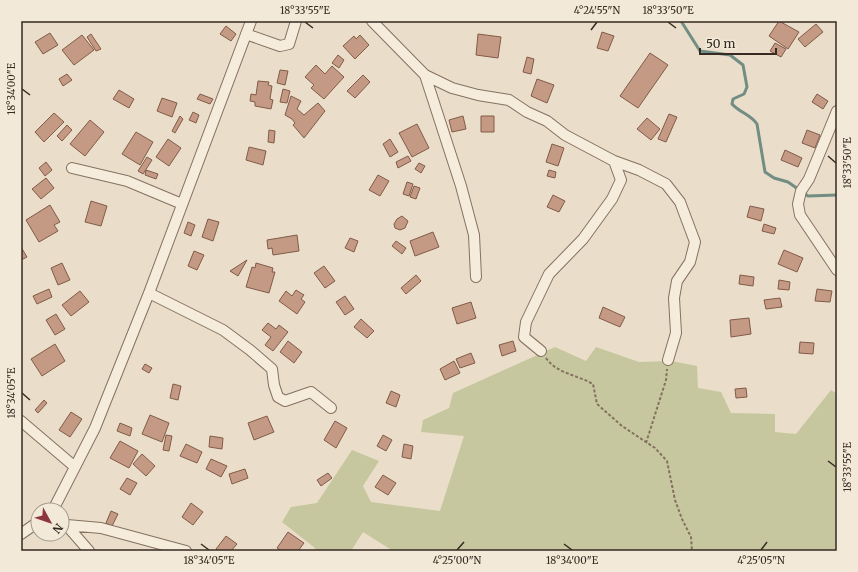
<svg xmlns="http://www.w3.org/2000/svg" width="858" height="572" font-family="Merriweather,serif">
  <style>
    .green { fill: #c6c79e }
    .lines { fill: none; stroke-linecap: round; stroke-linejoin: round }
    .stream { stroke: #718d84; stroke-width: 3 }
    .building { fill: #c49a84; stroke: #815b48 }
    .minor-casing { stroke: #857160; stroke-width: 12 }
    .path { stroke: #857160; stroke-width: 2; stroke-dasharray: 3 2; stroke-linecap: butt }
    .minor { stroke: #f6ecdc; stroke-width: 10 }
    .ticks { fill: none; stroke: #372a22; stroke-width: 1.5 }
    .neatline { fill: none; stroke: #372a22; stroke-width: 1.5 }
    .ticks-label { font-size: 10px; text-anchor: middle; fill: #372a22 }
  </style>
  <rect width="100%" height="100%" fill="#eadeca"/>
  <!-- green -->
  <path class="green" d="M555,347L586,361L596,347L639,362L671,361L697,366L698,388L721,392L731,413L775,414V432L796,434L831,390L837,394V551H389L390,549L363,532L351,551H314L315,548L282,522L291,507L317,503L352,450L379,461L363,486L371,502L440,511L464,436L421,432L423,420L449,408L453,393Z"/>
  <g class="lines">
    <!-- stream -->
    <path class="stream" d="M681,21L700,51L730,55L743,65L747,87L744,94L733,99L732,104C739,112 751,115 757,124L765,172L774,178L788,182L808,196L837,195"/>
  </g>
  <!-- building -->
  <path class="building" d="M779,21L799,32L788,49L769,36Z
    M816,24L823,32L805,47L798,39Z
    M226,26L236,34L231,41L220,34Z
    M602,32L614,36L608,51L597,48Z
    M50,33L58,45L43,54L35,42Z
    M91,34L101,49L96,51L87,37Z
    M478,34L501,37L498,58L476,55Z
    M82,35L94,50L74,65L62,50Z
    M360,35L369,45L355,59L343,46L354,36L356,39Z
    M775,43L786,49L781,57L770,51Z
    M650,53L668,65L638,108L620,96Z
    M338,55L344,60L339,68L332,63Z
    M527,57L534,59L531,74L523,72Z
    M316,65L325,74L332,66L344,77L324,99L311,88L314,85L305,77Z
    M280,70L288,71L285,85L277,83Z
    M67,74L72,80L63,86L59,79Z
    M363,75L370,82L355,98L347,91Z
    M537,79L554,85L547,103L531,96Z
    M258,81L269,82L268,85L272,86L270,99L273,100L271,109L255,106V102L250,101L251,94L256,95Z
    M283,89L290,91L287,103L280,102Z
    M119,90L134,99L129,108L113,99Z
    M200,94L213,99L210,104L197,99Z
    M817,94L828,101L823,109L812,102Z
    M291,96L301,101L297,109L304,115L318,103L325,111L304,138L293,125L295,123L292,119L285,115Z
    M162,98L177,103L172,117L157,111Z
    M193,112L199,115L196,123L189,120Z
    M54,113L64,122L44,142L35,132Z
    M669,114L677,117L666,142L658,139Z
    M180,116L183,119L175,133L172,131Z
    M463,116L466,129L452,132L449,120Z
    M481,116H494V132H481Z
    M647,118L660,129L651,140L637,129Z
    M90,120L104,132L85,156L70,144Z
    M417,124L429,148L412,157L399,133Z
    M67,125L72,130L62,141L57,136Z
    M269,130L275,131L274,143L268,142Z
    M807,130L820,135L815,148L802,143Z
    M136,132L153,142L140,165L122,154Z
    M168,139L181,148L169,166L156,157Z
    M390,139L398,152L390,157L383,144Z
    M552,144L564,148L558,166L546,162Z
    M249,147L266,151L263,165L246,160Z
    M785,150L802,158L798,167L781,160Z
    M408,156L411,161L398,168L396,162Z
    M147,157L152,160L143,174L138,171Z
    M46,162L52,170L45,176L39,168Z
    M419,163L425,166L421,173L415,169Z
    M146,170L158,174L156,179L145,175Z
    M549,170L556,172L555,178L547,176Z
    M378,175L389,181L380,196L369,190Z
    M46,178L54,188L41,199L32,189Z
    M407,182L413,184L409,196L403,194Z
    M414,186L420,188L416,199L410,197Z
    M553,195L565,201L559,212L547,207Z
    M91,201L107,206L101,226L85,222Z
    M50,205L60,222L54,225L58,231L39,242L26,220Z
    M750,206L764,209L761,221L747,217Z
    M402,216L408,221L405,228L400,230L395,228L394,224L397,219Z
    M208,219L219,222L213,241L202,237Z
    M188,222L195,225L191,236L184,233Z
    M764,224L776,228L774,234L762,231Z
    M433,232L439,247L415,256L410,241Z
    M297,235L299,251L273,255L272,248L268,249L267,240Z
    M350,238L358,241L354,252L345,248Z
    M396,241L406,248L402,254L392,246Z
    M21,247L27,257L21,260Z
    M784,250L803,258L797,272L778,264Z
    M194,251L204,255L197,270L188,266Z
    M247,260L238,276L230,271Z
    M62,263L70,280L58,285L51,268Z
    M256,263L273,268L272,272H275L269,293L246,287L252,267L255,268Z
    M324,266L335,281L325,288L314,273Z
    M416,275L421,281L406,294L401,288Z
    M740,275L754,277L753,286L739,284Z
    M779,280L790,282L789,290L778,289Z
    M49,289L52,297L37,304L33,296Z
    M817,289L832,291L830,302L815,301Z
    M296,290L304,295L301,299L305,302L297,314L279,301L286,291L292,296Z
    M80,291L89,302L71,316L62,305Z
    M345,296L354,309L345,315L336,302Z
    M780,298L782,307L766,309L764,300Z
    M471,302L476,318L457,324L452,308Z
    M603,307L625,317L620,327L599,318Z
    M56,314L65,329L55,335L46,320Z
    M749,318L751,334L731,337L730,320Z
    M361,319L374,331L367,338L354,327Z
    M268,323L276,329L279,325L288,332L273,351L265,345L271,337L262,330Z
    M288,341L302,352L294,363L280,352Z
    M513,341L516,351L502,356L499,345Z
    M800,342L814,343L813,354L799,353Z
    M55,344L65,361L42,376L31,359Z
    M471,353L475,363L460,368L456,359Z
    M454,361L460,373L445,380L440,369Z
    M145,364L152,368L149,373L142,369Z
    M173,384L181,386L178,400L170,398Z
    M746,388L747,397L736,398L735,389Z
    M391,391L400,395L396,407L386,403Z
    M44,400L47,403L38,413L35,410Z
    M71,412L82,419L70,437L59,430Z
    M150,415L169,423L162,442L142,434Z
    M267,416L274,432L254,440L248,423Z
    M335,421L347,428L336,448L324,440Z
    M120,423L132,428L130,436L117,431Z
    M166,435L172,436L169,451L163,450Z
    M383,435L392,440L386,451L377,446Z
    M210,436L223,438L222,449L209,447Z
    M120,441L138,451L129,468L110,458Z
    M186,444L202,452L197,463L180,456Z
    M404,444L413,446L411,459L402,457Z
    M142,454L155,466L146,476L133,464Z
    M211,459L227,466L221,477L206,469Z
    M245,469L248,478L232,484L229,474Z
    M328,473L332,478L321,486L317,480Z
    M383,475L396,483L388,495L375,487Z
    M127,478L137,483L130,495L120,489Z
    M191,503L203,512L193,525L182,517Z
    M111,511L118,514L112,526L106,523Z
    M288,532L304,543L298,551H282L277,548Z
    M226,536L237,544L231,551H219L216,549Z"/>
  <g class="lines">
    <defs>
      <path id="minor" d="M372,21L425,75L452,88L478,95L509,100L527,112L547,121L565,135L614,161L639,170L666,184L680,202L695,242L690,262L677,281L674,298L676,333L668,360
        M246,34L280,46L289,44L296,21
        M425,75L461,186L474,235L476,277
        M837,111L809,179L801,191L798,204L800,215L837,270
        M72,168L127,181L182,204
        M149,293L223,330L250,350L272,369L274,385L278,397L285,401L311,392L331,408
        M541,351L524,337L526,322L549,274L583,239L612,199L621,180L614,161
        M21,421L75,467
        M53,510L95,428L149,293L251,21
        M62,520L89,551
        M67,525L101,528L186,551
        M21,534L38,522"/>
    </defs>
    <!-- minor casing -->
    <use href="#minor" class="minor-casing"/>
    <!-- path -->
    <path class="path" d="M546,358C556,373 577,375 593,384L597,404L622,426L655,448L667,461L675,500L682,519L691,537L692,551
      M646,443L666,380L667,369"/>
    <!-- minor -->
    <use href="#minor" class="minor"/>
  </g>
  <!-- ticks -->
  <path class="ticks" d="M305,22L313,28M668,22L676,28M591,30L597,22M22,89L30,95M828,156L836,163M22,393L30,400M828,461L836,467M201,544L209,550M564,544L572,550M457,550L464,542M761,550L767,542"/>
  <!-- border -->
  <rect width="858" height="572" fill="none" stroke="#f2e9d8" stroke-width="44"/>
  <!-- north arrow -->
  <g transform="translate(50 522) rotate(130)"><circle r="19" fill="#f2e9d8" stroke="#a79d8f"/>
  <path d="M0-3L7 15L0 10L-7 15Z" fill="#8d363e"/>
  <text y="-6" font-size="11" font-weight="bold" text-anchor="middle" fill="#372a22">N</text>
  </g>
  <!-- scale -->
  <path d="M700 48v6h76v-6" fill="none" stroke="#372a22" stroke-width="2"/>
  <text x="706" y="48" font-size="12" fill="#372a22" stroke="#f2e9d8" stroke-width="3" paint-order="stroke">50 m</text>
  <rect x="22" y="22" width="814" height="528" class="neatline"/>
  <g class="ticks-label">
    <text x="305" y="14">18°33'55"E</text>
    <text x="597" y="14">4°24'55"N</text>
    <text x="668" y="14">18°33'50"E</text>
    <text transform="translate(11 89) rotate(-90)" y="4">18°34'00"E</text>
    <text transform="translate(847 163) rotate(-90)" y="4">18°33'50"E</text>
    <text transform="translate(11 393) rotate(-90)" y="4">18°34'05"E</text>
    <text transform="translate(847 467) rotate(-90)" y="4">18°33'55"E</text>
    <text x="209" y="564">18°34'05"E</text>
    <text x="457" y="564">4°25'00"N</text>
    <text x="572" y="564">18°34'00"E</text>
    <text x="761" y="564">4°25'05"N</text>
  </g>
</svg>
